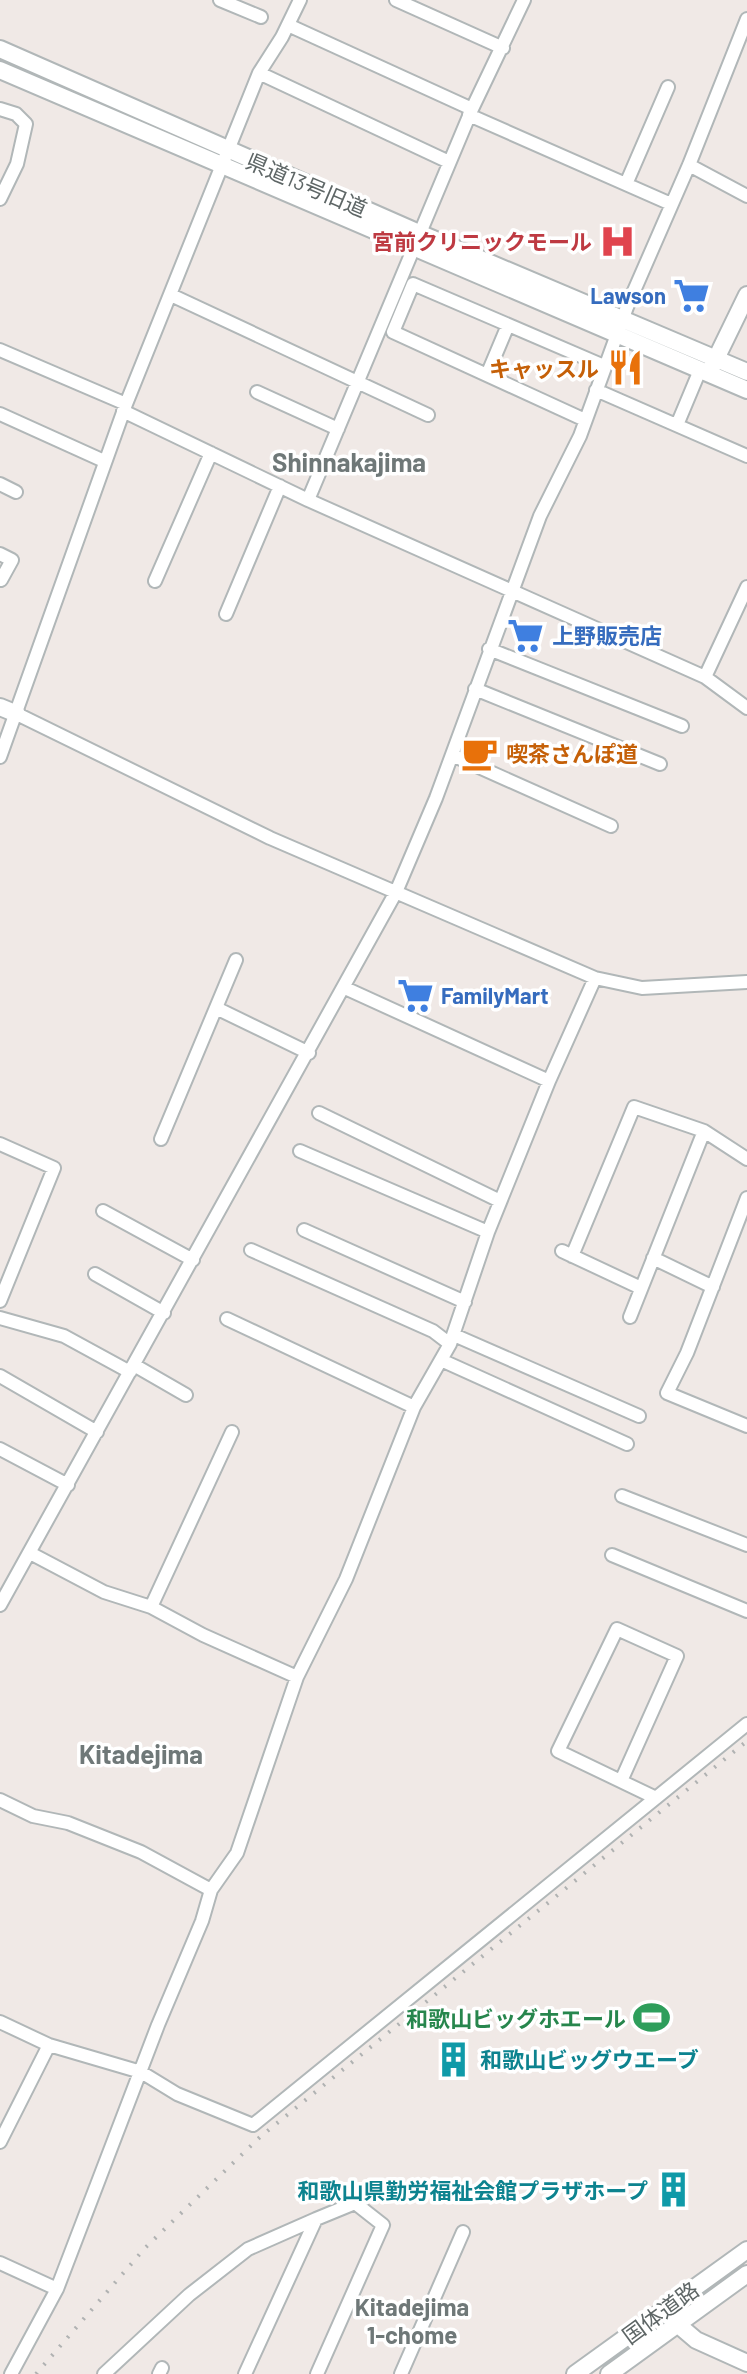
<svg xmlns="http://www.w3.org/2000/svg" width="747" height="2374" font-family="Barlow,'Noto Sans JP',sans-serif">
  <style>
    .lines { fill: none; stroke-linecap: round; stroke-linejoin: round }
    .minor-casing { stroke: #b1b7b8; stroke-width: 16 }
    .tertiary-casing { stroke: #b1b7b8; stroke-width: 20 }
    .minor { stroke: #fff; stroke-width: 12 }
    .tertiary { stroke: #fff; stroke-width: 16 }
    .rail { stroke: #b0b2b2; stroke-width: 4; stroke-dasharray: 2 10; stroke-linecap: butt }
    .labels { text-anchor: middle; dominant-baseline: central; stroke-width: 7; stroke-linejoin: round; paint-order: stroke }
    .street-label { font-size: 22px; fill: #5e6666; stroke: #fff }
    .health-label { font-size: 22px; font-weight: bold; fill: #be3a42; stroke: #fff; text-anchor: end }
    .shop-label { font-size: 22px; font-weight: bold; fill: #366cbe; stroke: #fff; text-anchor: start }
    .food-label { font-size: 22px; font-weight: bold; fill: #c56008; stroke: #fff; text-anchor: end }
    .leisure-label { font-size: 22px; font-weight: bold; fill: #27864d; stroke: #fff; text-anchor: end }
    .culture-label { font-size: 22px; font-weight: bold; fill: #0d838f; stroke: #fff; text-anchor: start }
    .neighbourhood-label { font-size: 24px; font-weight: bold; fill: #6f7878; stroke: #fff }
    .quarter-label { font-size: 26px; font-weight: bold; fill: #6f7878; stroke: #fff }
  </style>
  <rect width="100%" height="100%" fill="#f0e9e6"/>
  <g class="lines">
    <defs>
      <path id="minor" d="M220,0L261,17
        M396,0L503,48
        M288,25L472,109
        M259,73L449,162
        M0,109L16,114L26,124L17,164L0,199
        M469,115L671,204
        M689,165L747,196
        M626,184L668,87
        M171,295L428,415
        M0,350L126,404
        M487,375L508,325
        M596,390L747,456
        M257,392L338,429
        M123,411L308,500L705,677L747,708
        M0,414L104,461
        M585,420L393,332L413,284L604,366
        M677,425L700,370
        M0,484L16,492
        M308,500L472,109L524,0
        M0,554L12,560L1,580
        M155,581L211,453
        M226,614L280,486
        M489,649L682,726
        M705,677L747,587
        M475,689L660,764
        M17,714L270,838L595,978L642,988L747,982
        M452,755L611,826
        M0,757L126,404L259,73L282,37L300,0
        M345,988L549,1081L595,978
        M216,1008L309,1053
        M319,1113L500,1201
        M161,1139L236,960
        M0,1144L54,1168L0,1301
        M300,1151L488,1232
        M747,1198L687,1353L667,1393L747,1426
        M103,1211L193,1260
        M304,1230L465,1302
        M251,1250L433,1331L450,1344
        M562,1251L641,1288
        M572,1256L634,1107L704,1131L747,1159
        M653,1258L713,1287
        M95,1274L164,1313
        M630,1317L704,1131
        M0,1318L64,1336L130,1372
        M227,1319L414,1407
        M454,1335L639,1416
        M441,1360L627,1444
        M134,1365L186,1395
        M0,1376L97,1432
        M0,1449L68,1485
        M622,1496L747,1545
        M30,1553L104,1592L151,1607L203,1635L297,1677
        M612,1555L747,1611
        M0,1605L396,892L436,798L540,516L580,436L627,307L689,165L747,19
        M151,1607L232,1432
        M621,1781L677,1656L617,1629L558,1751L656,1798
        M0,1800L33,1816L68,1823L141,1852L211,1890
        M0,2022L49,2045L141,2072L177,2094L253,2125L747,1724
        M0,2142L49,2045
        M316,2219L355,2203L383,2225L317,2374
        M0,2263L57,2289
        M11,2374L57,2289L158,2025L202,1921L211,1890L237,1853L297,1677L346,1579L414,1407L450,1344L488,1232L549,1081
        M104,2374L189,2295L248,2249L316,2219L245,2374
        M159,2374L162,2368
        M401,2374L463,2232"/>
      <path id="tertiary" d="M0,49L419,233L747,372
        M0,70L747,390
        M711,369L747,295
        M0,707L17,714
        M669,2317L696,2340L747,2363
        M575,2374L747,2250
        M609,2374L747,2274"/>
    </defs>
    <!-- minor casing -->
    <use href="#minor" class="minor-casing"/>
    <!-- tertiary casing -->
    <use href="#tertiary" class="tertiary-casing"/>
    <!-- minor -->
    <use href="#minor" class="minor"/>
    <!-- tertiary -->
    <use href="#tertiary" class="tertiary"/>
    <!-- rail -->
    <path class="rail" d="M36,2374L145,2248L260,2137L747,1741"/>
  </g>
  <!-- icons -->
  <defs>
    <symbol id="hospital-bare" viewBox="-9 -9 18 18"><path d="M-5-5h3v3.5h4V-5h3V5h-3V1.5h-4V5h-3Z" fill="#e0444e" stroke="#fff" stroke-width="2.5" paint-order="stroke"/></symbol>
    <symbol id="supermarket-bare" viewBox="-9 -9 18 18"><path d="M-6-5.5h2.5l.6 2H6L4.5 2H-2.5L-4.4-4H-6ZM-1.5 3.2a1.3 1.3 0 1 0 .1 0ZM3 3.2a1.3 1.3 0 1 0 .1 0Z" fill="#3f7fe0" stroke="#fff" stroke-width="2.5" paint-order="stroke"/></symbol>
    <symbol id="restaurant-bare" viewBox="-9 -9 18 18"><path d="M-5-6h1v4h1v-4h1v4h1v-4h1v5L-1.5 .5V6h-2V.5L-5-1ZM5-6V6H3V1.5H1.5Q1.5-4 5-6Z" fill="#e8710a" stroke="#fff" stroke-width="2.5" paint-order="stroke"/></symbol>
    <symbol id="cafe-bare" viewBox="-9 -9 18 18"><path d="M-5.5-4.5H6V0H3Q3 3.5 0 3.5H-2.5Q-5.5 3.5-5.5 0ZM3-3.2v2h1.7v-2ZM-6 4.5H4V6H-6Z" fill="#e8710a" stroke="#fff" stroke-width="2.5" paint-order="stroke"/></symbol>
    <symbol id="stadium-bare" viewBox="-9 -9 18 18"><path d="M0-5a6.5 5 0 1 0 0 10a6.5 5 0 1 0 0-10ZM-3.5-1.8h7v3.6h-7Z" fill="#2e9e5b" stroke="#fff" stroke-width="2.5" paint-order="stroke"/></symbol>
    <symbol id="building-bare" viewBox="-9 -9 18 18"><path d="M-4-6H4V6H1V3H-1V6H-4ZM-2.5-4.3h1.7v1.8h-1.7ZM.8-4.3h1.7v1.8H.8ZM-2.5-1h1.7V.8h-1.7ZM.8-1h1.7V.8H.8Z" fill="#0f9aa8" stroke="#fff" stroke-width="2.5" paint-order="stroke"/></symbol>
  </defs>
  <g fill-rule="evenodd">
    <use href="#hospital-bare" x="592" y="216" width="51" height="51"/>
    <use href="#supermarket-bare" x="666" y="270" width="51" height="51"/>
    <use href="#restaurant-bare" x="600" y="342" width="51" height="51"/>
    <use href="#supermarket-bare" x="500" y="610" width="51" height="51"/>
    <use href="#cafe-bare" x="454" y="728" width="51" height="51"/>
    <use href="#supermarket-bare" x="390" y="970" width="51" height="51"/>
    <use href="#stadium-bare" x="626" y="1992" width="51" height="51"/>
    <use href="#building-bare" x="428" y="2034" width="51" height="51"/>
    <use href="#building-bare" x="648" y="2164" width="51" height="51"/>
  </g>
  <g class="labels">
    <!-- street labels -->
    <g class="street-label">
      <text transform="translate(307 184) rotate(23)">県道13号旧道</text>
      <text transform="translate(660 2312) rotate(-36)">国体道路</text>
    </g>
    <!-- health labels -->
    <g class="health-label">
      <text x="592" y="241">宮前クリニックモール</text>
    </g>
    <!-- shop labels -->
    <g class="shop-label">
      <text x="666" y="295" text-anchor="end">Lawson</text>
      <text x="552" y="635">上野販売店</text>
      <text x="441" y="995">FamilyMart</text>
    </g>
    <!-- food labels -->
    <g class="food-label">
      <text x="599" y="368">キャッスル</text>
      <text x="506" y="753" text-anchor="start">喫茶さんぽ道</text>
    </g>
    <!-- leisure labels -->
    <g class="leisure-label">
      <text x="626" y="2018">和歌山ビッグホエール</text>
    </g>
    <!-- culture labels -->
    <g class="culture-label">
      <text x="480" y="2059">和歌山ビッグウエーブ</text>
      <text x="648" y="2190" text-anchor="end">和歌山県勤労福祉会館プラザホープ</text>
    </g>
    <!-- neighbourhood labels -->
    <g class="neighbourhood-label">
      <text x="412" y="2306">Kitadejima<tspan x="412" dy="28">1-chome</tspan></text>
    </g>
    <!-- quarter labels -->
    <g class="quarter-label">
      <text x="349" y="461">Shinnakajima</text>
      <text x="141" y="1753">Kitadejima</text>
    </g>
  </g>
</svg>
